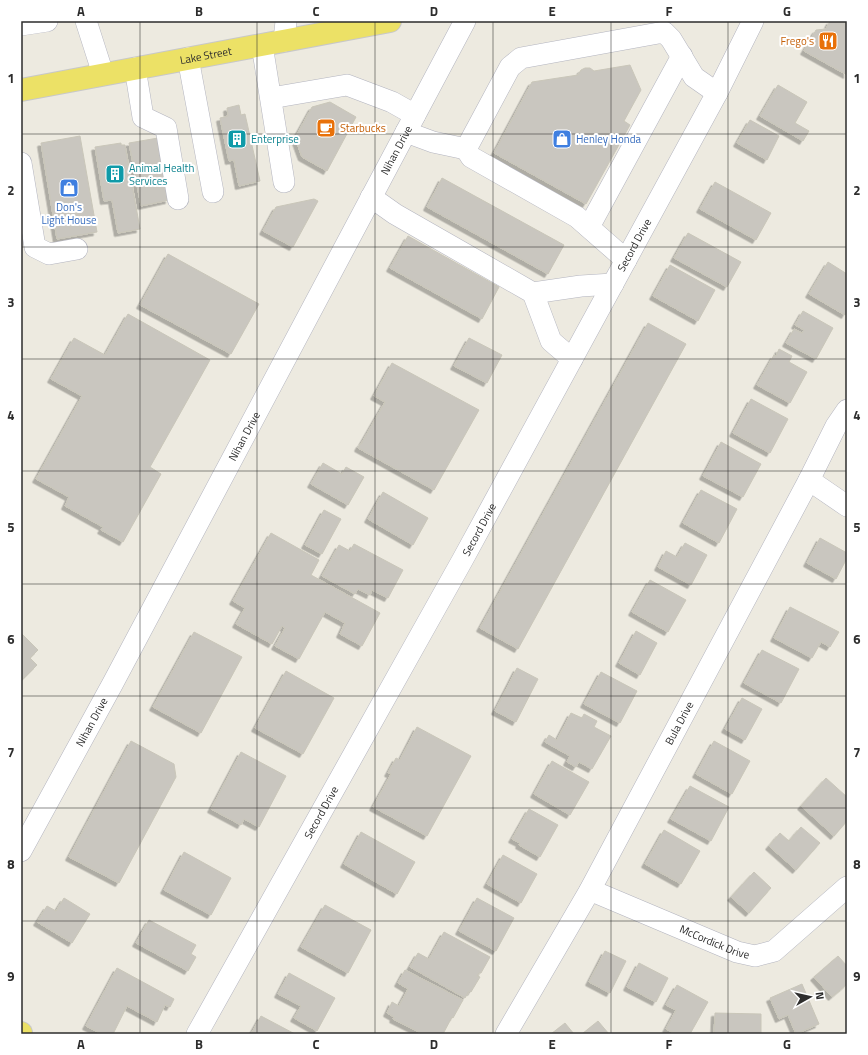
<svg xmlns="http://www.w3.org/2000/svg" width="868" height="1055" font-family="'Titillium Web',sans-serif">
  <style>
    .building { fill: #c9c6bf; stroke: #c9c6b9; filter: url(#shadow) }
    .lines { fill: none; stroke-linecap: round; stroke-linejoin: round }
    .minor-casing { stroke: #b3b4bf; stroke-width: 22 }
    .major-casing { stroke: #c8c8c8; stroke-width: 24 }
    .minor { stroke: #fff; stroke-width: 21 }
    .major { stroke: #ece166; stroke-width: 22 }
    .grid { fill: none; stroke: #2d2d2d; stroke-width: 1; stroke-opacity: 0.55 }
    .labels { text-anchor: middle; dominant-baseline: central; stroke-width: 4; stroke-linejoin: round; paint-order: stroke }
    .food-label { font-size: 11px; fill: #c56008; stroke: #fff; text-anchor: end }
    .street-label { font-size: 11px; fill: #2d2d2d; stroke: #fff }
    .culture-label { font-size: 11px; fill: #0d838f; stroke: #fff; text-anchor: start }
    .shop-label { font-size: 11px; fill: #366cbe; stroke: #fff; text-anchor: start }
    .neatline { fill: none; stroke: #2d2d2d; stroke-width: 1.5 }
    .grid-label { font-size: 13px; text-anchor: middle; font-weight: bold; fill: #2d2d2d }
  </style>
  <defs>
    <filter id="shadow"><feDropShadow dx="-3.5" dy="3.5" stdDeviation="0" flood-color="#0004"/></filter>
  </defs>
  <rect width="100%" height="100%" fill="#edeae0"/>
  <!-- building -->
  <path class="building" d="M830,21H841L847,24V75L804,51L816,30L826,29Z
    M630,65L641,90L624,121L630,125L586,204L494,153L532,82L578,75L581,70L585,68H590L594,71Z
    M778,85L807,102L795,123L809,131L803,141L760,116Z
    M330,102L356,117L327,171L302,157L295,138L312,107Z
    M239,105L241,115L245,114L260,181L239,186L234,160L229,161L220,118L228,116L227,108Z
    M750,120L779,136L767,160L737,143Z
    M80,136L97,232L57,239L41,143Z
    M158,138L169,200L141,206L129,143Z
    M121,143V145H125L140,229L118,233L112,200L104,201L95,147Z
    M442,178L564,245L548,274L427,207Z
    M715,182L771,213L756,240L700,209Z
    M314,199L318,201L293,247L263,231L276,207Z
    M688,233L741,262L727,287L674,258Z
    M408,236L499,287L482,319L390,268Z
    M168,254L259,304L231,354L140,305Z
    M828,262L847,274V311L845,315L809,294Z
    M670,265L715,290L698,321L653,296Z
    M803,311L833,328L816,359L786,343L794,329L802,333L804,330L795,325Z
    M128,314L210,360L150,467L161,474L123,542L101,530L103,527L65,506L69,497L36,479L82,396L51,379L74,338L105,355Z
    M648,323L686,344L518,649L480,628Z
    M469,338L502,355L487,383L454,366Z
    M779,349L792,356L789,362L807,372L790,403L757,385L774,355L776,356Z
    M392,363L479,410L434,490L358,448L360,444H361L385,402L374,396Z
    M751,399L788,419L770,453L733,433Z
    M721,442L761,464L743,497L703,476Z
    M323,463L342,474L346,467L364,477L348,505L311,484Z
    M701,490L737,509L719,543L683,523Z
    M383,492L428,518L413,545L368,519Z
    M324,510L341,519L322,554L305,545Z
    M271,533L319,560L311,575L380,613L362,646L340,634L345,623L325,612L299,659L275,646L285,628L282,626L272,644L236,624L245,608L233,601Z
    M820,538L847,553V558L836,579L807,563Z
    M685,543L707,555L691,585L658,567L666,551L677,557Z
    M354,544L403,570L388,598L372,590L370,595L358,589L355,594L322,576L339,545L350,551Z
    M650,580L686,600L668,632L632,612Z
    M790,607L839,632L830,647L821,642L812,658L774,638Z
    M636,631L657,643L640,675L619,663Z
    M194,632L242,657L201,733L153,707Z
    M21,633L38,650L30,658L37,665L21,681Z
    M762,650L799,669L781,703L744,683Z
    M517,668L538,679L516,722L495,711Z
    M286,671L334,698L303,754L255,728Z
    M601,672L637,691L620,723L584,704Z
    M742,698L762,709L745,740L725,729Z
    M571,713L582,718L584,714L597,721L594,727L611,736L592,769L579,762L576,767L567,762L570,756L545,742L549,735L557,740Z
    M417,727L471,756L427,836L373,807L391,774L388,773L396,758L400,760Z
    M131,741L174,764L176,777L119,883L69,857Z
    M714,741L750,761L732,794L696,774Z
    M241,752L286,776L259,827L244,819L241,825L211,809Z
    M552,761L589,782L570,815L534,794Z
    M826,778L847,797V821L834,836L801,806Z
    M690,786L729,807L711,841L671,819Z
    M529,809L558,825L540,857L519,845L520,843L512,839Z
    M801,827L820,843L796,870L769,846L780,833L789,841Z
    M664,830L700,851L681,884L645,864Z
    M361,832L415,862L397,894L344,864Z
    M184,852L231,878L211,915L164,890Z
    M503,855L537,874L521,903L487,884Z
    M754,872L771,888L749,913L731,897Z
    M64,898L90,914L72,943L37,922L47,906L56,911Z
    M477,898L514,918L496,951L459,931Z
    M325,905L371,930L348,973L301,947Z
    M149,920L196,945L191,954L196,957L188,971L136,943Z
    M444,932L490,957L481,973H479L477,976L480,977L471,992L469,991L465,998L410,967L418,953L429,959Z
    M605,951L626,961L610,993L589,982Z
    M838,956L847,966V984L832,997L814,977Z
    M639,963L668,978L656,1002L627,987Z
    M117,968L174,999L170,1007L165,1005L157,1022L127,1006L113,1034H102L86,1026Z
    M405,970L463,1000L453,1018L452,1017L443,1034H423L393,1019L394,1017L387,1013L392,1002L399,1006L408,989L398,983Z
    M289,973L335,998L317,1031L294,1018L301,1006L278,994Z
    M802,984L819,1024L796,1034L788,1015L779,1019L770,998Z
    M677,985L708,1002L690,1034H676L666,1029L676,1010L666,1005Z
    M715,1013L761,1014V1034H714Z
    M261,1016L295,1034H251Z
    M598,1021L609,1034H582Z
    M565,1023L574,1034H551Z"/>
  <g class="lines">
    <defs>
      <g id="minor">
        <path d="M86,21L103,74"/>
        <path d="M21,25L47,21"/>
        <path d="M284,41L286,21"/>
        <path d="M262,45L284,182"/>
        <path d="M188,58L213,192"/>
        <path d="M135,68L143,117L166,128L178,199"/>
        <path d="M271,98L347,85L392,102L415,115"/>
        <path d="M406,132L433,142L466,149"/>
        <path d="M21,163L35,247L49,254L77,249"/>
        <path d="M371,197L395,214L533,293L581,286L613,284"/>
        <path d="M589,227L682,56"/>
        <path d="M626,260L577,217L471,157L466,149L510,67L521,58L664,32L671,39L694,77L717,93"/>
        <path d="M533,293L551,341L572,359"/>
        <path d="M809,480L847,506"/>
        <path id="s1" d="M21,851L113,683L465,21"/>
        <path id="s2" d="M590,890L737,952L755,956L774,951L847,887"/>
        <path id="s3" d="M197,1034L463,559L717,93L753,21"/>
        <path id="s4" d="M506,1034L590,890L809,480L836,426L847,410"/>
      </g>
      <g id="major">
        <path id="s5" d="M21,90L390,21"/>
        <path d="M21,1033V1034"/>
      </g>
    </defs>
    <!-- minor casing -->
    <use href="#minor" class="minor-casing"/>
    <!-- major casing -->
    <use href="#major" class="major-casing"/>
    <!-- minor -->
    <use href="#minor" class="minor"/>
    <!-- major -->
    <use href="#major" class="major"/>
  </g>
  <!-- grid -->
  <path class="grid" d="M140,21V1034M257,21V1034M375,21V1034M493,21V1034M611,21V1034M728,21V1034M21,134H847M21,247H847M21,359H847M21,471H847M21,584H847M21,696H847M21,808H847M21,921H847"/>
  <!-- icons -->
  <defs>
    <symbol id="restaurant-square" viewBox="-11 -11 22 22"><rect x="-9" y="-9" width="18" height="18" rx="4" fill="#e8710a" stroke="#fff"/><path d="M-5-6h1v4h1v-4h1v4h1v-4h1v5L-1.5 .5V6h-2V.5L-5-1ZM5-6V6H3V1.5H1.5Q1.5-4 5-6Z" fill="#fff"/></symbol>
    <symbol id="cafe-square" viewBox="-11 -11 22 22"><rect x="-9" y="-9" width="18" height="18" rx="4" fill="#e8710a" stroke="#fff"/><path d="M-5.5-4.5H6V0H3Q3 3.5 0 3.5H-2.5Q-5.5 3.5-5.5 0ZM3-3.2v2h1.7v-2ZM-6 4.5H4V6H-6Z" fill="#fff"/></symbol>
    <symbol id="building-square" viewBox="-11 -11 22 22"><rect x="-9" y="-9" width="18" height="18" rx="4" fill="#0f9aa8" stroke="#fff"/><path d="M-4-6H4V6H1V3H-1V6H-4ZM-2.5-4.3h1.7v1.8h-1.7ZM.8-4.3h1.7v1.8H.8ZM-2.5-1h1.7V.8h-1.7ZM.8-1h1.7V.8H.8Z" fill="#fff"/></symbol>
    <symbol id="shop-square" viewBox="-11 -11 22 22"><rect x="-9" y="-9" width="18" height="18" rx="4" fill="#3f7fe0" stroke="#fff"/><path d="M-5-2.5h2.3a2.7 3.5 0 0 1 5.4 0H5L5.5 6h-11ZM-1.5-2.5h3a1.5 2.3 0 0 0-3 0Z" fill="#fff"/></symbol>
  </defs>
  <g fill-rule="evenodd">
    <use href="#restaurant-square" x="817" y="30" width="22" height="22"/>
    <use href="#cafe-square" x="315" y="117" width="22" height="22"/>
    <use href="#building-square" x="226" y="128" width="22" height="22"/>
    <use href="#shop-square" x="551" y="128" width="22" height="22"/>
    <use href="#building-square" x="104" y="163" width="22" height="22"/>
    <use href="#shop-square" x="58" y="177" width="22" height="22"/>
  </g>
  <g class="labels">
    <!-- food labels -->
    <g class="food-label">
      <text x="814" y="41">Frego's</text>
      <text x="340" y="128" text-anchor="start">Starbucks</text>
    </g>
    <!-- street labels -->
    <g class="street-label">
      <text stroke="none"><textPath href="#s5" startOffset="188">Lake Street</textPath></text>
      <text stroke="none"><textPath href="#s1" startOffset="795">Nihan Drive</textPath></text>
      <text stroke="none"><textPath href="#s3" startOffset="902">Secord Drive</textPath></text>
      <text stroke="none"><textPath href="#s1" startOffset="471">Nihan Drive</textPath></text>
      <text stroke="none"><textPath href="#s3" startOffset="578">Secord Drive</textPath></text>
      <text stroke="none"><textPath href="#s1" startOffset="147">Nihan Drive</textPath></text>
      <text stroke="none"><textPath href="#s4" startOffset="356">Bula Drive</textPath></text>
      <text stroke="none"><textPath href="#s3" startOffset="254">Secord Drive</textPath></text>
      <text stroke="none"><textPath href="#s2" startOffset="135">McCordick Drive</textPath></text>
    </g>
    <!-- culture labels -->
    <g class="culture-label">
      <text x="251" y="139">Enterprise</text>
      <text x="129" y="168">Animal Health<tspan x="129" dy="13">Services</tspan></text>
    </g>
    <!-- shop labels -->
    <g class="shop-label">
      <text x="576" y="139">Henley Honda</text>
      <text x="69" y="207" text-anchor="middle">Don's<tspan x="69" dy="13">Light House</tspan></text>
    </g>
  </g>
  <!-- border -->
  <rect width="868" height="1055" fill="none" stroke="#ffffff" stroke-width="44"/>
  <!-- north arrow -->
  <g transform="translate(810 997) rotate(82)" stroke="#ffffff" stroke-width="3" paint-order="stroke">
  <path d="M0-3L7 15L0 10L-7 15Z" fill="#2d2d2d"/>
  <text y="-6" font-size="11" font-weight="bold" text-anchor="middle" fill="#2d2d2d">N</text>
  </g>
  <rect x="22" y="22" width="824" height="1011" class="neatline"/>
  <g class="grid-label">
    <text x="81" y="16">A</text>
    <text x="199" y="16">B</text>
    <text x="316" y="16">C</text>
    <text x="434" y="16">D</text>
    <text x="552" y="16">E</text>
    <text x="669" y="16">F</text>
    <text x="787" y="16">G</text>
    <text x="11" y="83">1</text>
    <text x="857" y="83">1</text>
    <text x="11" y="195">2</text>
    <text x="857" y="195">2</text>
    <text x="11" y="307">3</text>
    <text x="857" y="307">3</text>
    <text x="11" y="420">4</text>
    <text x="857" y="420">4</text>
    <text x="11" y="532">5</text>
    <text x="857" y="532">5</text>
    <text x="11" y="644">6</text>
    <text x="857" y="644">6</text>
    <text x="11" y="757">7</text>
    <text x="857" y="757">7</text>
    <text x="11" y="869">8</text>
    <text x="857" y="869">8</text>
    <text x="11" y="981">9</text>
    <text x="857" y="981">9</text>
    <text x="81" y="1049">A</text>
    <text x="199" y="1049">B</text>
    <text x="316" y="1049">C</text>
    <text x="434" y="1049">D</text>
    <text x="552" y="1049">E</text>
    <text x="669" y="1049">F</text>
    <text x="787" y="1049">G</text>
  </g>
</svg>
